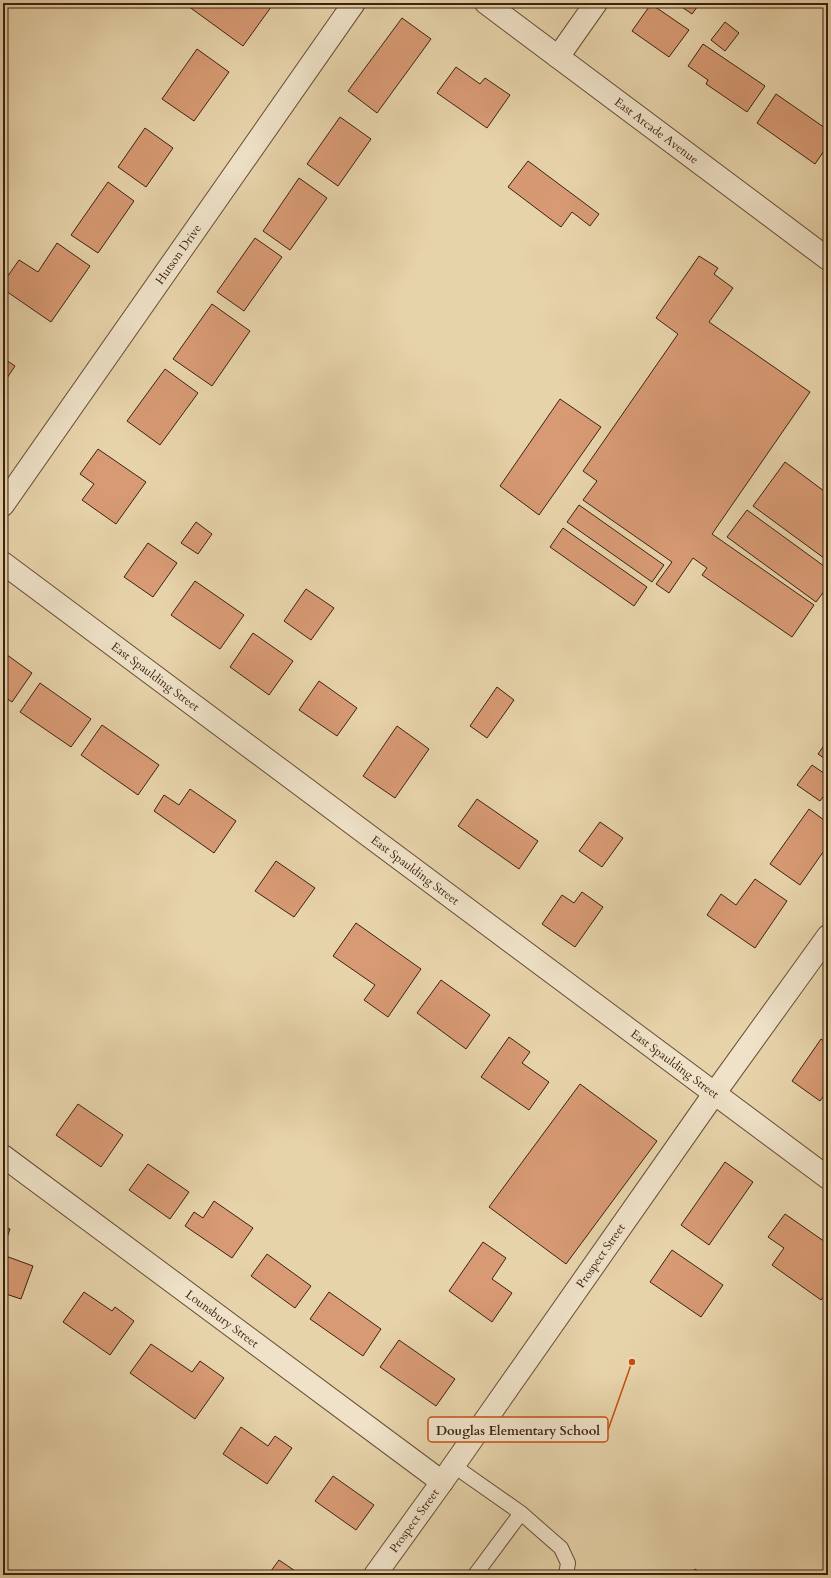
<svg xmlns="http://www.w3.org/2000/svg" width="831" height="1578" font-family="Cardo,serif">
  <style>
    .building { fill: #d79a74; stroke: #3d2211 }
    .lines { fill: none; stroke-linecap: round; stroke-linejoin: round }
    .service-casing { stroke: #684e37; stroke-width: 16 }
    .minor-casing { stroke: #684e37; stroke-width: 24 }
    .tertiary-casing { stroke: #684e37; stroke-width: 24 }
    .service { stroke: #efe2c8; stroke-width: 14 }
    .minor { stroke: #efe2c8; stroke-width: 22 }
    .tertiary { stroke: #efe2c8; stroke-width: 22 }
    .labels { text-anchor: middle; dominant-baseline: central; stroke-width: 4; stroke-linejoin: round; paint-order: stroke }
    .street-label { font-size: 12px; fill: #3d2211; stroke: #efe2c8 }
    .leader { fill: none; stroke: #c64e0d; stroke-width: 1.5 }
    .callout-dot { fill: #c64e0d; stroke: #efe2c8; stroke-width: 1.5 }
    .callout { fill: #efe2c8; stroke: #c64e0d; stroke-width: 1.5 }
    .callout-label { font-size: 13px; text-anchor: middle; font-weight: bold; fill: #3d2211 }
  </style>
  <rect width="100%" height="100%" fill="#e7d3aa"/>
  <filter id="stains"><feTurbulence type="fractalNoise" baseFrequency=".005" numOctaves="4"/><feColorMatrix values="0 0 0 0 .2 0 0 0 0 .09 0 0 0 0 .02 0 0 0 .5 -.17"/></filter>
  <radialGradient id="worn" r=".72"><stop offset=".6" stop-color="#630" stop-opacity="0"/><stop offset="1" stop-color="#630" stop-opacity=".3"/></radialGradient>
  <!-- building -->
  <path class="building" d="M190,3H274L243,46L188,6Z
    M676,3H700L692,14Z
    M651,4L689,30L669,57L632,31Z
    M402,18L431,39L377,113L348,91Z
    M725,22L739,33L725,51L711,40Z
    M703,44L765,86L747,112L706,84L708,80L688,66Z
    M197,49L229,72L194,121L162,99Z
    M456,67L480,84L485,78L510,95L487,128L437,93Z
    M776,94L828,130V145L815,164L757,123Z
    M340,117L371,139L338,186L307,164Z
    M145,128L173,148L146,187L118,167Z
    M528,161L599,214L590,226L572,212L561,227L508,187Z
    M299,178L327,198L290,250L263,231Z
    M108,182L134,201L98,253L71,235Z
    M255,238L282,257L244,311L217,292Z
    M57,243L90,266L51,322L3,289V283L19,260L38,272Z
    M699,256L718,268L714,274L733,288L709,322L810,392L712,534L814,605L792,637L702,575L707,568L693,558L669,593L656,584L672,562L583,500L597,481L583,471L678,334L656,318Z
    M212,304L250,331L212,386L173,359Z
    M3,358L15,366L3,384Z
    M165,369L198,393L160,445L127,421Z
    M560,399L601,427L539,515L500,486Z
    M98,449L146,482L116,524L82,500L94,484L80,474Z
    M785,462L828,494V561L753,506Z
    M579,505L664,565L652,582L567,522Z
    M747,510L828,569V586L816,602L727,537Z
    M196,522L212,534L198,554L181,543Z
    M563,528L647,587L634,606L550,547Z
    M148,543L177,563L153,597L124,577Z
    M195,581L244,615L220,649L171,615Z
    M306,589L334,608L311,640L284,621Z
    M253,633L293,661L269,695L230,667Z
    M3,652L32,673L12,702L3,696Z
    M319,681L357,708L337,736L299,710Z
    M40,683L91,719L71,747L20,712Z
    M497,687L514,700L487,738L470,726Z
    M102,725L159,765L138,795L81,755Z
    M397,726L429,749L395,798L363,776Z
    M828,740V761L818,754Z
    M812,765L828,776V790L820,801L797,785Z
    M190,789L236,821L214,853L154,811L164,795L179,805Z
    M477,799L538,841L519,869L458,826Z
    M809,809L828,823V845L800,885L770,864Z
    M600,822L623,838L602,867L579,851Z
    M276,861L315,888L294,917L255,891Z
    M755,879L787,901L755,948L707,915L721,894L736,905Z
    M582,892L603,907L575,947L542,924L562,895L574,903Z
    M356,923L421,969L388,1017L364,1000L375,985L333,956Z
    M441,980L490,1015L466,1049L417,1013Z
    M509,1037L530,1052L522,1063L549,1082L529,1110L481,1077Z
    M821,1039L828,1044V1090L820,1101L792,1081Z
    M3,1071L7,1074L3,1080Z
    M580,1084L657,1141L566,1264L489,1207Z
    M78,1104L123,1135L101,1167L56,1135Z
    M725,1162L753,1182L709,1245L681,1225Z
    M148,1164L189,1192L170,1219L129,1190Z
    M214,1201L253,1228L232,1258L185,1226L194,1212L203,1218Z
    M785,1214L828,1244V1267L826,1271L828,1272V1291L821,1300L772,1265L784,1248L768,1237Z
    M3,1227L10,1229L3,1249Z
    M483,1242L506,1258L492,1279L512,1293L492,1322L449,1291Z
    M672,1250L723,1285L701,1317L650,1282Z
    M267,1254L311,1286L295,1308L251,1276Z
    M3,1255L33,1266L21,1299L3,1293Z
    M84,1292L112,1311L115,1307L134,1321L110,1355L63,1322Z
    M329,1292L381,1329L363,1356L310,1319Z
    M399,1340L455,1379L436,1406L380,1367Z
    M151,1344L192,1372L200,1361L224,1378L195,1419L130,1373Z
    M241,1427L268,1446L275,1436L292,1448L267,1484L223,1454Z
    M333,1476L374,1505L356,1530L315,1501Z
    M279,1560L301,1575H268Z
    M695,1569L704,1575H691Z"/>
  <g class="lines">
    <defs>
      <path id="service" d="M454,1466L521,1513L561,1548L568,1563L566,1575
        M475,1575L521,1513"/>
      <g id="minor">
        <path id="s1" d="M486,3L828,259"/>
        <path d="M558,57L596,3"/>
        <path id="s2" d="M3,505L354,3"/>
        <path id="s3" d="M3,1156L442,1482"/>
        <path id="s4" d="M375,1575L442,1482L714,1094L828,936"/>
      </g>
      <g id="tertiary">
        <path id="s5" d="M3,563L828,1178"/>
      </g>
    </defs>
    <!-- service casing -->
    <use href="#service" class="service-casing"/>
    <!-- minor casing -->
    <use href="#minor" class="minor-casing"/>
    <!-- tertiary casing -->
    <use href="#tertiary" class="tertiary-casing"/>
    <!-- service -->
    <use href="#service" class="service"/>
    <!-- minor -->
    <use href="#minor" class="minor"/>
    <!-- tertiary -->
    <use href="#tertiary" class="tertiary"/>
  </g>
  <g class="labels">
    <!-- street labels -->
    <g class="street-label">
      <text stroke="none"><textPath href="#s1" startOffset="213">East Arcade Avenue</textPath></text>
      <text stroke="none"><textPath href="#s2" startOffset="306">Hutson Drive</textPath></text>
      <text stroke="none"><textPath href="#s5" startOffset="190">East Spaulding Street</textPath></text>
      <text stroke="none"><textPath href="#s5" startOffset="514">East Spaulding Street</textPath></text>
      <text stroke="none"><textPath href="#s5" startOffset="838">East Spaulding Street</textPath></text>
      <text stroke="none"><textPath href="#s4" startOffset="391">Prospect Street</textPath></text>
      <text stroke="none"><textPath href="#s3" startOffset="273">Lounsbury Street</textPath></text>
      <text stroke="none"><textPath href="#s4" startOffset="67">Prospect Street</textPath></text>
    </g>
  </g>
  <!-- callouts -->
  <path class="leader" d="M632 1362L608 1430"/>
  <circle class="callout-dot" cx="632" cy="1362" r="4"/>
  <rect class="callout" x="428" y="1417" width="180" height="25" rx="4"/>
  <g class="callout-label">
    <text x="518" y="1435">Douglas Elementary School</text>
  </g>
  <!-- margin -->
  <rect width="831" height="1578" fill="none" stroke="#e7d3aa" stroke-width="16"/>
  <rect x="4" y="4" width="823" height="1570" fill="none" stroke="#3d2211" stroke-width="2"/>
  <rect x="8" y="8" width="815" height="1562" fill="none" stroke="#3d2211"/>
  <rect width="100%" height="100%" filter="url(#stains)"/>
  <rect width="100%" height="100%" fill="url(#worn)"/>
</svg>
